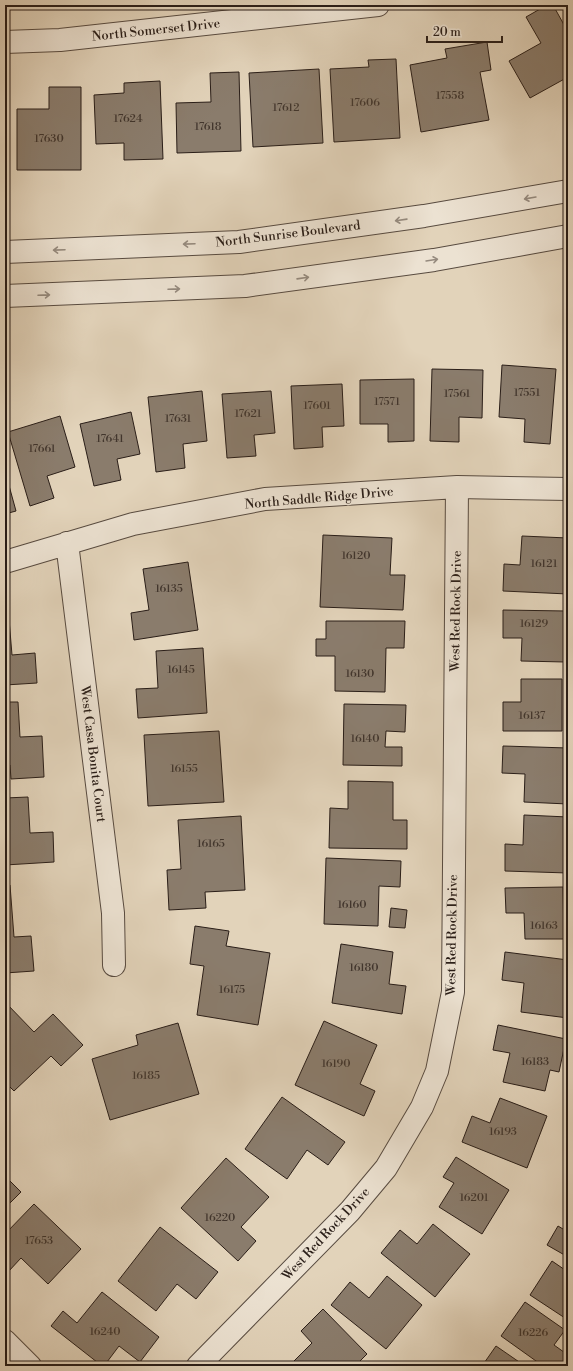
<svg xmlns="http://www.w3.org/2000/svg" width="573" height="1371" font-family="'Libre Bodoni',serif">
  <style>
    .building { fill: #8a7c6c; stroke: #2a1e18 }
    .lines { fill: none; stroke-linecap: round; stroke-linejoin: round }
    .minor-casing { stroke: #584b40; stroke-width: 24 }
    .tertiary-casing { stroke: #584b40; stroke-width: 24 }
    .minor { stroke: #ece2d2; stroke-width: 22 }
    .tertiary { stroke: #ece2d2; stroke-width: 22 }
    .oneway { stroke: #958a7e }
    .labels { text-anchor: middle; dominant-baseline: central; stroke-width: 3; stroke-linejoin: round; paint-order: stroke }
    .number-label { font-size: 11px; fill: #42362d }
    .street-label { font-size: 13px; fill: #2a1e18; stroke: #ece2d2 }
  </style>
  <rect width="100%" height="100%" fill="#e2d3ba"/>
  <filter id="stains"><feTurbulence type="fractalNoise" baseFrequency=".005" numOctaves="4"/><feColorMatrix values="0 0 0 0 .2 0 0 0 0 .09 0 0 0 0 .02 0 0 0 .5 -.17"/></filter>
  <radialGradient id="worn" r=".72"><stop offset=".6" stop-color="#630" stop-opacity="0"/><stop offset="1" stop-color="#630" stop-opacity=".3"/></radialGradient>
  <!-- building -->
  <path class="building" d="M547,5H553L568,32V77L530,98L509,61L541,43L526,17Z
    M487,42L491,70L480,72L489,120L421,132L410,65L447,58L445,49Z
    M396,59L400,138L334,142L330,69L369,67L368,60Z
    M319,69L323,143L253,147L249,73Z
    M239,72L241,151L177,153L176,103L211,102L210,73Z
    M160,81L163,159L124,160V143L96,144L94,95L124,93V83Z
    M49,87H81V170H17V109H49Z
    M502,365L556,369L550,444L524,442L525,419L499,417Z
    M432,369L483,370L482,418L459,417V442L430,441Z
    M414,379V441L388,442V424H360V380Z
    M342,384L344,426L322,427L323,447L294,449L291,386Z
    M202,391L207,441L183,444L185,468L156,472L148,397Z
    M271,391L275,433L254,435L256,456L227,458L222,394Z
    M131,412L140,454L117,459L121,480L94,486L80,424Z
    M60,416L75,467L47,476L54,498L30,506L8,432Z
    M5,471L16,511L5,514Z
    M323,535L392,538L390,575H405L403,610L320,607Z
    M522,536L568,538V594L503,591L504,564L520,565Z
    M188,562L198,630L134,640L131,613L149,610L143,569Z
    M503,610L566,611L565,662L521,661L522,638H503Z
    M9,619L12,655L35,653L37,683L5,685V620Z
    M326,621H405L404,648H386L385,692L335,691V656H316V639H326Z
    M203,648L207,713L138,718L136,689L158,688L156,651Z
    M521,679H562V731H503V702H521Z
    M5,702H18L20,737L42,736L44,777L11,779L10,765H5Z
    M344,704L406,705L405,732L386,731L385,747H402V766L343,765Z
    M219,731L224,802L148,806L144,735Z
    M503,746L568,748V804L524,802L525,774L502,773Z
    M348,781L393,782V820H407V849L329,848L330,808L348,809Z
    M28,797L30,833L53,832L54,862L5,865V798Z
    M524,815L568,817V873L505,871V844L523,845Z
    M241,816L245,890L205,892L206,908L169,910L167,870L181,869L178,820Z
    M326,858L401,861L400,887L379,886L378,926L324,924Z
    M5,885H10L14,937L31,936L34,971L5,973Z
    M563,887L564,939H525L524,913H506L505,888Z
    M391,908L407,910L405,928L389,927Z
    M195,926L229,931L226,946L270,953L258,1025L197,1015L204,966L190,964Z
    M341,944L393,952L389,984L406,986L402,1014L332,1003Z
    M505,952L568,960V1018L521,1012L524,983L502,980Z
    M5,1002L34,1032L53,1014L83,1045L61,1066L51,1056L14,1091L5,1082Z
    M324,1021L377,1045L360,1084L375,1091L364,1116L295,1085Z
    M178,1023L199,1094L110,1120L92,1059L138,1045L136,1035Z
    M498,1025L566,1039L559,1072L550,1070L545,1091L503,1082L510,1053L493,1050Z
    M282,1097L345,1142L328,1165L307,1150L287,1179L245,1149Z
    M500,1098L547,1116L527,1168L462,1142L472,1116L490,1123Z
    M456,1157L509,1190L482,1234L439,1207L454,1183L443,1177Z
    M226,1158L269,1197L241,1227L256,1241L238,1261L181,1208Z
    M5,1176L21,1192L5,1208Z
    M34,1204L81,1249L48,1284L21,1258L8,1272L5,1269V1234Z
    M433,1224L470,1254L435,1297L381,1253L400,1230L417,1244Z
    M558,1226L568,1232V1257L547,1245Z
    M160,1227L218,1272L196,1299L177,1284L156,1311L118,1281Z
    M552,1261L568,1272V1320L530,1295Z
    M387,1276L422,1305L386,1349L331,1305L350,1282L369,1298Z
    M102,1292L159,1337L140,1362L119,1346L104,1366H102L51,1326L63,1311L77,1323Z
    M525,1302L565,1330L554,1345L568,1355V1360L564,1366H543L501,1336Z
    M323,1309L367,1354L355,1366H297L293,1362L312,1343L301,1331Z
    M496,1346L525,1366H482Z"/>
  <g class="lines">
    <defs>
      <path id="minor" d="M5,42L60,40L378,5
        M67,543L113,913L114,965
        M5,562L133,524L265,499L457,487L568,489
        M5,1341L30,1366
        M198,1366L350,1211L386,1168L422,1107L437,1071L453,992L457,487"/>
      <path id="tertiary" d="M5,252L239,242L424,216L568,191
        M5,296L245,286L434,260L568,236"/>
    </defs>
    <!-- minor casing -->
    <use href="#minor" class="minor-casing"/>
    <!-- tertiary casing -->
    <use href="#tertiary" class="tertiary-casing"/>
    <!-- minor -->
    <use href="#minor" class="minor"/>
    <!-- tertiary -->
    <use href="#tertiary" class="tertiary"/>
  </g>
  <!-- one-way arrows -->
  <defs><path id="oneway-shaft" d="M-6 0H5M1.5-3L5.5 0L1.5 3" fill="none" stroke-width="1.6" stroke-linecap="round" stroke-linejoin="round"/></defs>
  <g class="oneway">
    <use href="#oneway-shaft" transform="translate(530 198) rotate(170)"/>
    <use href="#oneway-shaft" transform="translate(401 220) rotate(172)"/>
    <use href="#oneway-shaft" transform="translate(189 244) rotate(178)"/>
    <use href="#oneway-shaft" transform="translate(59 250) rotate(178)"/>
    <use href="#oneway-shaft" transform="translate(432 260) rotate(-9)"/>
    <use href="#oneway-shaft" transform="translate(303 278) rotate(-8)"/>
    <use href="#oneway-shaft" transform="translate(174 289) rotate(-2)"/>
    <use href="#oneway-shaft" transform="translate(44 295) rotate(-2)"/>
  </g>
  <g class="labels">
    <!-- number labels -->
    <g class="number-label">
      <text x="450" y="96">17558</text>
      <text x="365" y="103">17606</text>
      <text x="286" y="108">17612</text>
      <text x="128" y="119">17624</text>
      <text x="208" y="127">17618</text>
      <text x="49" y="139">17630</text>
      <text x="527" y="393">17551</text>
      <text x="457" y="394">17561</text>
      <text x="387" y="402">17571</text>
      <text x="317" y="406">17601</text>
      <text x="248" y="414">17621</text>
      <text x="178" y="419">17631</text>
      <text x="110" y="439">17641</text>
      <text x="42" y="449">17661</text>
      <text x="356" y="556">16120</text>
      <text x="544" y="564">16121</text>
      <text x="169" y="589">16135</text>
      <text x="534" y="624">16129</text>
      <text x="181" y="670">16145</text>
      <text x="360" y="674">16130</text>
      <text x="532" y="716">16137</text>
      <text x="365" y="739">16140</text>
      <text x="184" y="769">16155</text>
      <text x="211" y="844">16165</text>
      <text x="352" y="905">16160</text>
      <text x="544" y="926">16163</text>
      <text x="364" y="968">16180</text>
      <text x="232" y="990">16175</text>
      <text x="535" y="1062">16183</text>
      <text x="336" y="1064">16190</text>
      <text x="146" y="1076">16185</text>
      <text x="503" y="1132">16193</text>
      <text x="474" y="1198">16201</text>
      <text x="220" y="1218">16220</text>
      <text x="39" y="1241">17653</text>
      <text x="105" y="1332">16240</text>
      <text x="533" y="1333">16226</text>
    </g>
    <!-- street labels -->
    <g class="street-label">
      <text transform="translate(156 30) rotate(-6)">North Somerset Drive</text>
      <text transform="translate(288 234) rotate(-7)">North Sunrise Boulevard</text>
      <text transform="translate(319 498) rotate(-5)">North Saddle Ridge Drive</text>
      <text transform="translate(456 611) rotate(-89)">West Red Rock Drive</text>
      <text transform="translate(93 754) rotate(83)">West Casa Bonita Court</text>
      <text transform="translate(452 935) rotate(-89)">West Red Rock Drive</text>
      <text transform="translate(326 1234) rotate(-47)">West Red Rock Drive</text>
    </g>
  </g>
  <!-- margin -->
  <rect width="573" height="1371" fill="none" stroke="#e2d3ba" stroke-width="20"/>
  <rect x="6" y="6" width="561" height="1359" fill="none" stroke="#2a1e18" stroke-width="2"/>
  <rect x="10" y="10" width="553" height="1351" fill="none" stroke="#2a1e18"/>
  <!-- scale -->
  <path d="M427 36v6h75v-6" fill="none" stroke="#2a1e18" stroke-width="2"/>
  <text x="433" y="36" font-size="12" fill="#2a1e18" stroke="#ece2d2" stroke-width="3" paint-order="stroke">20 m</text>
  <rect width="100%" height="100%" filter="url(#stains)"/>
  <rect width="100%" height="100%" fill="url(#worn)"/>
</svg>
